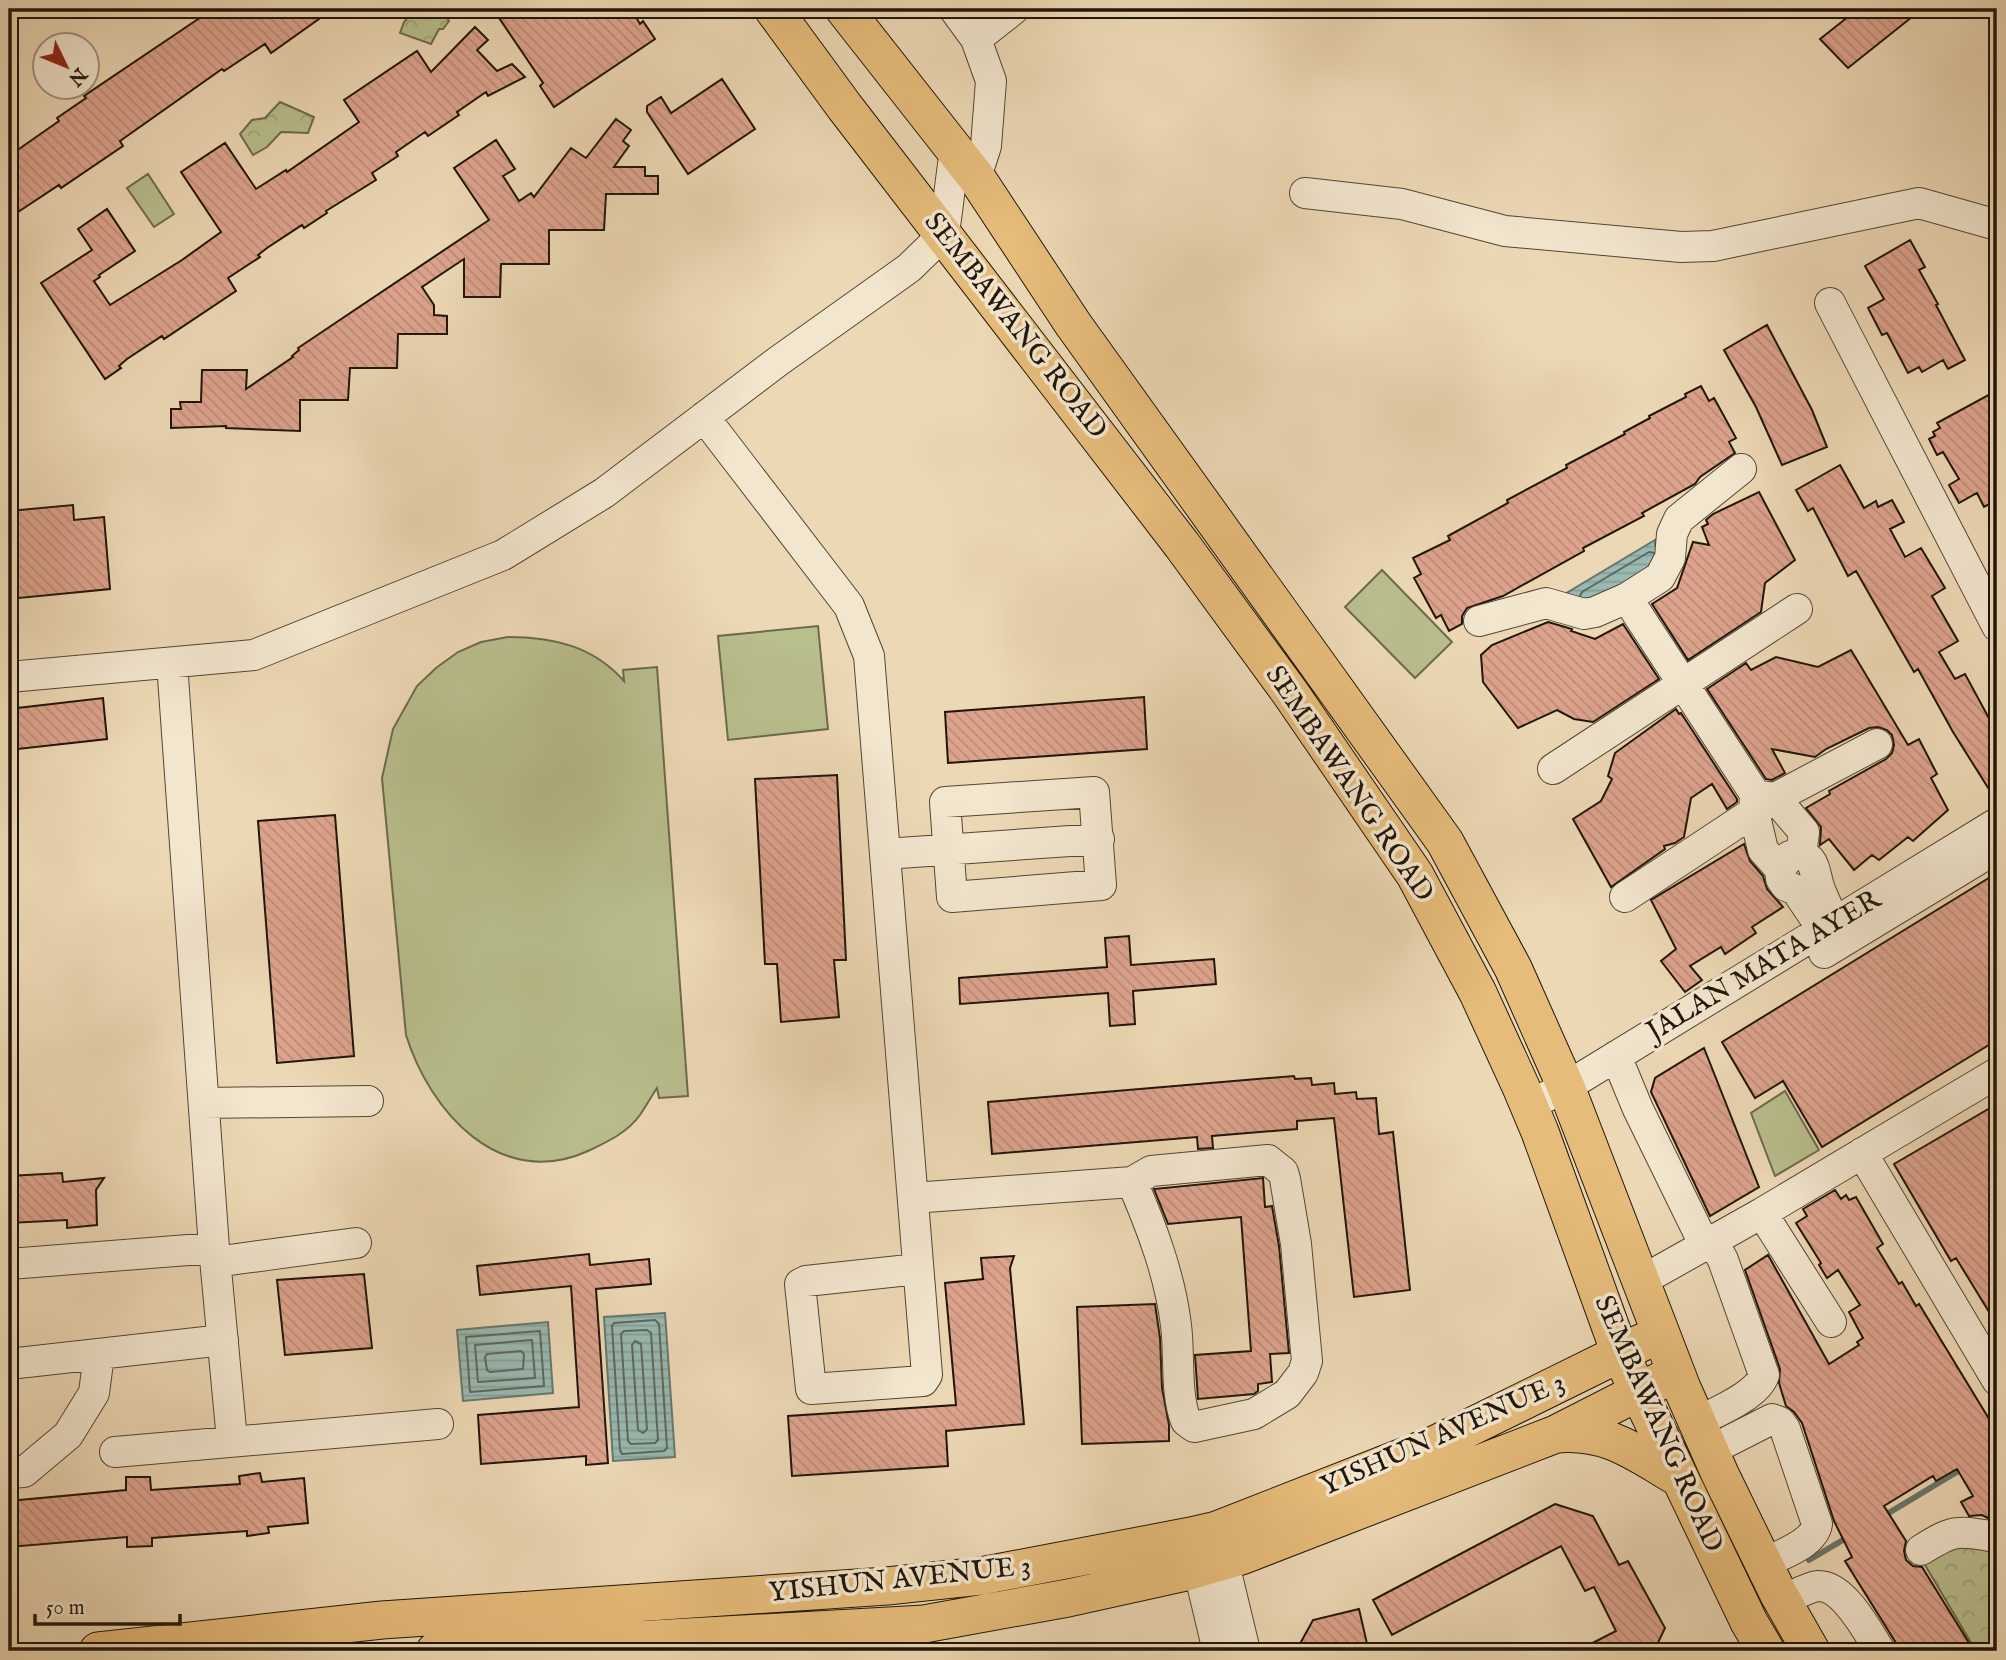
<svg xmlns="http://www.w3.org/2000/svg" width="2006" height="1660" font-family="'IM FELL English',serif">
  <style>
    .grass { fill: #b9be8d; stroke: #6c6a4b; stroke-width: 2 }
    .forest { fill: url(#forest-crowns); stroke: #6c6a4b; stroke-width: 2 }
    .water { fill: url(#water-rules); stroke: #68776e; stroke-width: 2 }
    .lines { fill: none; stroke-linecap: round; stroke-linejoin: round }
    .shore { stroke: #5c675d; stroke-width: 2 }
    .stream { stroke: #68776e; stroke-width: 6 }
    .building { fill: url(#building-back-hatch); stroke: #1f1509; stroke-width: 2 }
    .minor-casing { stroke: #524634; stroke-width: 32 }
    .major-casing { stroke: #1f1509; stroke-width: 39 }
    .minor { stroke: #f3e6cf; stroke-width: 30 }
    .major { stroke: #e6bc7a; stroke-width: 37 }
    .labels { text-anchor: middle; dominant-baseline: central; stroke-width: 7; stroke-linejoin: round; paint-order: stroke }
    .street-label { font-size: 28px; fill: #1f1509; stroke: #f3e6cf }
  </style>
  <defs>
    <pattern id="forest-crowns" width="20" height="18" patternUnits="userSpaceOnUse" patternTransform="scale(1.75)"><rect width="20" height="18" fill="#b9be8d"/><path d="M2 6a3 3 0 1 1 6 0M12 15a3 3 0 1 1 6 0" fill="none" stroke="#9fa278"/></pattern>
    <pattern id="water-rules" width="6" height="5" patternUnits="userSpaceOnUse" patternTransform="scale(1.75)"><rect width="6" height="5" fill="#99b9b1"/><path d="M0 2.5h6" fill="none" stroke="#839e97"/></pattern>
    <pattern id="building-back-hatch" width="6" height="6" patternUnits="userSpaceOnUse" patternTransform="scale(1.75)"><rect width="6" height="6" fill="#dda38d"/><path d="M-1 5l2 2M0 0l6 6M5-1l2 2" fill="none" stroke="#bd8b78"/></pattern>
  </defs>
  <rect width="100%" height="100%" fill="#edd8b5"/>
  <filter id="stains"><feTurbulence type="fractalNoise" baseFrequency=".00286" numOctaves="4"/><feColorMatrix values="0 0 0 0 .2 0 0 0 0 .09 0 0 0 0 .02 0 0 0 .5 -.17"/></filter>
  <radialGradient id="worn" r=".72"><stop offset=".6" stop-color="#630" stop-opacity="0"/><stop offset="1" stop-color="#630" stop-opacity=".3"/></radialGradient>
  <!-- grass -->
  <path class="grass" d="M148,174L174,214L154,227L127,188Z
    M1382,570L1452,642L1415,678L1345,607Z
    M818,626L828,729L728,740L718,636Z
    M508,637C553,637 593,646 624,681L623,670L657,667L688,1096L659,1098L657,1088C651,1097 646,1106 640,1115C627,1133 607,1142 588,1151C500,1191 430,1112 406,1035L382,778L393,729L417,686L436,668L458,652L481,642Z
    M1785,1091L1819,1150L1775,1176L1751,1113Z"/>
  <!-- forest -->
  <path class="forest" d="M422,9H441L449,21L443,29H439L431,44L400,33L404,22L411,14H420Z
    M280,102L314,117L308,133L281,132L267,147L253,155L240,134L252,120L265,118Z
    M1949,1541L1997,1553V1651H1976L1922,1560Z"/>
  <!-- water -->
  <path class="water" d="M1655,540V545L1661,550L1668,551L1604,612L1565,594Z
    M665,1313L675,1457L613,1461L604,1317Z
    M548,1322L553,1393L463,1401L457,1330Z"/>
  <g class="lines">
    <!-- shore -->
    <path class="shore" d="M1580,596L1582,592L1649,552L1654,553
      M655,1320L659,1324L667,1448L664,1451L622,1454L620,1450L612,1326L614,1323Z
      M647,1330L651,1333L658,1440L655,1443L631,1444L628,1441L621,1334L624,1331Z
      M540,1331L544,1386L470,1392L466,1337Z
      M532,1340L535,1378L478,1382L475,1345Z
      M635,1341L641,1344L647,1429L643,1433L638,1430L632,1345Z
      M521,1351L524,1354L523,1369L490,1372L487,1370L485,1357L487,1354Z"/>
    <!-- stream -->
    <path class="stream" d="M1882,1517L1965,1467
      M1809,1560L1848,1537"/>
  </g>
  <!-- building -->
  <path class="building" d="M213,9H333L271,53L265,44L224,71L222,69L120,141L123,146L61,188L59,185L9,218V156L59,121L57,118L86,98L84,96Z
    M493,9H631L640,24L643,21L655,39L554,107L540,86L543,83Z
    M1858,9H1922L1848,68L1820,39Z
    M475,27L488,40L477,50L497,71L512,64L525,77L488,96L486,92L457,112L459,115L428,136L425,132L396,152L398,156L372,173L376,180L326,211L327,213L304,228L302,225L267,248L258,255L260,257L228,278L236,291L164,339L162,336L127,359L119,366L121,368L105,379L41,283L92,250L78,229L107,209L135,251L99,275L100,277L94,281L110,305L182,260L221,232L181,172L225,143L256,189L286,170L287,172L359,122L344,100L417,51L431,72Z
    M722,79L755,129L688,174L647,112V106L661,97L671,113Z
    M616,119L631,130L623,141L629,146L614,167H645V176H658V194H606L604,230H549V264H501L500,297H464V259L422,287L434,305V315L447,316V334H398L397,368H350L348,400H300V431L226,428V426L171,428V409H181L180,402H201L202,370H247L246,389L293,357L292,356L299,350L298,348L489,220L454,168L496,140L515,169L503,176L519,201L531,193L534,197L571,148L586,158Z
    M1910,240L1925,267L1919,270L1938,304L1936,305L1965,360L1948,369L1943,360L1922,372L1919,367L1908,373L1887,333L1882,335L1868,308L1884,299L1865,266Z
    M1767,325L1812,410L1827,447L1782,465L1756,407L1724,350Z
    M1701,386L1709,401L1714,398L1736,438L1729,442L1735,453L1700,477L1695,484L1642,513L1644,516L1583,548L1584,551L1503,596L1467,608L1462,616V624L1449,631L1441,615L1436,618L1414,578L1421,574L1413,558L1450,540L1448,536L1508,503L1507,500L1567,468L1566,465L1625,434L1624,432L1650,418L1649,416L1686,397L1685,394Z
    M1992,393L1997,403V500L1984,507L1977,493L1959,503L1949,485L1959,479L1943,452L1937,455L1929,439L1935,436L1933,432L1940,428L1937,423Z
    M1840,465L1864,508L1876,501L1878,507L1892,500L1904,522L1890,529L1905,557L1921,548L1945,588L1932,596L1958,641L1939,652L1955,679L1965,674L1997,733V802L1953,732L1918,669L1914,672L1856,571L1848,576L1813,508L1808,511L1796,490Z
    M1759,492L1795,560L1765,583L1761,612L1688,660L1652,604L1677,588L1693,542L1709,545L1702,527L1708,524L1706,520L1713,514Z
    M73,505L74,520L104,517L110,589L9,599V511Z
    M1548,622L1572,629L1571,631L1595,639L1623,624L1659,679L1593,722L1574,719L1557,710L1518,728L1483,682L1481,655L1492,645Z
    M1851,650L1908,745L1919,739L1937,774L1931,778L1948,810L1913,841L1908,837L1879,860L1872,855L1854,870L1829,839L1820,845L1821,827L1806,808L1830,794L1829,791L1886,759L1892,753L1894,745L1892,735L1887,730L1878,727L1869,728L1826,749L1815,757L1772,749L1785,773L1772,780L1766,779L1707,689L1746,663L1751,670L1776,657L1818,667Z
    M1144,697L1147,749L948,763L945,712Z
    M103,698L107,739L9,750V709Z
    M1676,709L1679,714L1681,713L1737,799V802L1727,809L1712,784L1691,798L1684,837L1675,843L1664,846L1665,849L1611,887L1573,819L1601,801L1612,779L1608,776L1615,753Z
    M837,775L846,960H834L839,1017L781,1022L777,964H765L755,779Z
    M335,815L354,1056L277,1063L258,821Z
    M1744,844L1750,861L1763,876L1767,889L1783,907L1752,927L1756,933L1725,954L1721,947L1690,966L1702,980L1685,992L1661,961L1676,949L1651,900Z
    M1997,873V1040L1822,1147L1783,1081L1755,1098L1722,1042Z
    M1129,936L1131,965L1214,959L1216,984L1133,991L1135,1024L1110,1026L1108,993L960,1004L959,978L1107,967L1105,938Z
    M1704,1048L1759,1187L1710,1216L1651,1092L1655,1078Z
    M1294,1076L1295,1079L1311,1078L1312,1085L1334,1083L1335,1094L1356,1092L1357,1099L1376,1098L1379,1134L1393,1132L1410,1290L1354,1297L1334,1118L1297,1121V1129L1212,1136L1213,1148L1198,1149L1197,1137L992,1154L988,1102Z
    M1997,1104V1325L1956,1258L1951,1261L1894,1164Z
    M62,1173L63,1182L104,1178L96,1190L97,1225L67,1228V1220L9,1223V1176Z
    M1263,1178L1265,1207L1272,1206L1279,1246L1289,1353L1270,1354L1272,1382L1258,1384V1391L1254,1394L1198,1399L1195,1355L1251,1351L1241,1217L1168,1224L1154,1189Z
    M1835,1190L1841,1199L1846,1195L1849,1200L1856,1197L1883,1244L1877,1248L1899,1284L1902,1282L1916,1306L1919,1304L1997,1432V1512L1988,1518L1982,1515L1969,1516L1961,1502L1973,1496L1957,1469L1936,1481L1933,1476L1884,1506L1906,1541L1904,1551L1906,1560L1913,1566L1922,1567L1974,1651H1901L1845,1561L1852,1557L1834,1521L1802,1423L1794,1412L1786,1406L1779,1383L1780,1369L1745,1270L1768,1255L1829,1364L1859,1345L1857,1342L1863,1338L1849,1312L1860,1305L1838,1270L1827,1278L1819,1265L1821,1263L1796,1223L1807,1216L1803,1209Z
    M589,1254L590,1265L649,1259L651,1284L596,1289L608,1463L586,1465V1456L481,1464L478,1415L579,1407L571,1286L480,1295L477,1266Z
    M1014,1256L1010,1268L1024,1424L946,1431L948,1466L792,1476L788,1416L956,1405L945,1283L983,1279L981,1258Z
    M364,1274L372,1348L285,1355L277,1280Z
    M1155,1304L1160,1338L1162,1388L1169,1425V1441L1082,1444L1077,1307Z
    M260,1473L262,1482L304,1478L308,1523L268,1527L269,1533L247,1536V1531L152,1538V1546L127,1547V1537L9,1547V1501L126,1490V1477H150L151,1490L240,1484L239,1476Z
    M1555,1504L1593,1516L1619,1565L1628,1561L1665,1628L1654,1651H1577L1616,1631L1594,1587L1585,1591L1561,1546L1392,1635L1373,1600Z
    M1359,1609L1368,1648L1354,1651H1296L1313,1620Z"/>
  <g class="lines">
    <defs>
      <path id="minor" d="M954,9L976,39L991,81L986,146L976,177
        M976,39L1014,9
        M1305,193L1402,204L1505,231L1681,247L1713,246L1919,203L1997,225
        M1830,303L1997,626
        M704,417L849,606L869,656L927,1375L923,1381L811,1389L800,1284L806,1281L918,1269
        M1627,598L1755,794L1754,812L1763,850L1780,869
        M1479,621L1546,603L1584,614L1595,612L1627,598L1660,577L1670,558L1672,534L1679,519L1741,469
        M172,663L214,1248L232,1440
        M9,677L254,655L503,555L604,493L777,362L909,268L944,234L955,149
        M1553,769L1797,609
        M1094,792L1101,885L952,897L945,802Z
        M1755,795L1775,798L1804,832L1801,855
        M885,854L1099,839
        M1625,897L1775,798L1877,744
        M1823,930L1796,890L1786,886L1781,879L1780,869L1790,856C1818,850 1813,874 1821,892C1825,902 1830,912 1834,922
        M1824,953L1997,848
        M1616,1056L1638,1109L1705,1246
        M204,1103L368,1101
        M1529,1105L1566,1087L1997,823
        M1862,1153L1997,1380
        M913,1198L1132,1182L1151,1171L1268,1160L1283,1172L1285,1179L1296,1244L1307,1361L1303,1373L1287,1394L1254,1414L1194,1427L1186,1421C1175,1392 1180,1356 1176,1325C1170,1276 1152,1228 1132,1182
        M1762,1213L1831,1322
        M215,1262L356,1243
        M9,1264L214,1248
        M1641,1281L1762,1213L1997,1073
        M9,1364L223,1340
        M1697,1422C1716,1412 1757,1396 1764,1375L1723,1260L1713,1241
        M1709,1451L1772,1419L1780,1422L1785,1429L1817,1524C1814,1544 1780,1555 1764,1563
        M115,1452L438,1424
        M9,1473L24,1472L68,1435L94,1393L99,1354
        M1218,1539L1245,1651
        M1193,1546L1218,1651
        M1921,1550C1956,1528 1957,1531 1997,1537
        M1782,1601C1792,1597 1807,1587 1818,1586C1844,1585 1868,1632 1880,1651"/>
      <path id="major" d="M773,9L844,106L1182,545L1291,694L1415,875L1478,993L1521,1087L1540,1132L1620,1353L1749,1622L1766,1651
        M844,9L976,177L1073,324L1445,842L1513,968L1566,1087L1682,1388L1720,1474L1778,1593L1811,1651
        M1557,1434C1609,1430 1636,1453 1679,1478
        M98,1651L382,1620L887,1586L981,1576L1191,1536L1217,1530L1434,1445L1643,1342
        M435,1651L924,1624L1068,1598L1186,1572L1241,1556L1556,1434L1662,1380"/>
    </defs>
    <!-- minor casing -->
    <use href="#minor" class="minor-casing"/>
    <!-- major casing -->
    <use href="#major" class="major-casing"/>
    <!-- minor -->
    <use href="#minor" class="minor"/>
    <!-- major -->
    <use href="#major" class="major"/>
  </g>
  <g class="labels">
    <!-- street labels -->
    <g class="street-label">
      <text transform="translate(1015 326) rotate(52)">SEMBAWANG ROAD</text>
      <text transform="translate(1349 784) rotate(56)">SEMBAWANG ROAD</text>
      <text transform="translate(1764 966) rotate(-31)">JALAN MATA AYER</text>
      <text transform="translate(1658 1424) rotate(66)">SEMBAWANG ROAD</text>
      <text transform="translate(1443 1435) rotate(-24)">YISHUN AVENUE 3</text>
      <text transform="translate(900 1580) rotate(-6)">YISHUN AVENUE 3</text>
    </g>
  </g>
  <!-- margin -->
  <rect width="2006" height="1660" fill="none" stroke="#edd8b5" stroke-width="35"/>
  <rect x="10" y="10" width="1985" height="1639" fill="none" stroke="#1f1509" stroke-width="3.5"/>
  <rect x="18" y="18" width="1971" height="1625" fill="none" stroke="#1f1509" stroke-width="2"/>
  <!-- north arrow -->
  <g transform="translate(66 66) rotate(133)"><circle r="33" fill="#f3e6cf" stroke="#9e9280" stroke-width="2"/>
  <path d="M0-5L12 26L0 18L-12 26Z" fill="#8f2418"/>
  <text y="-10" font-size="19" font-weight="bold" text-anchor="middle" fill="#1f1509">N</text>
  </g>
  <!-- scale -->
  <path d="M35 1614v10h145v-10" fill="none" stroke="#1f1509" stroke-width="3.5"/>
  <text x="46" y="1614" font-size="21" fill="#1f1509" stroke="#f3e6cf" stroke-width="5" paint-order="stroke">50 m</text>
  <rect width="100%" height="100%" filter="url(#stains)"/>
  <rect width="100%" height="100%" fill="url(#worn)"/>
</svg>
